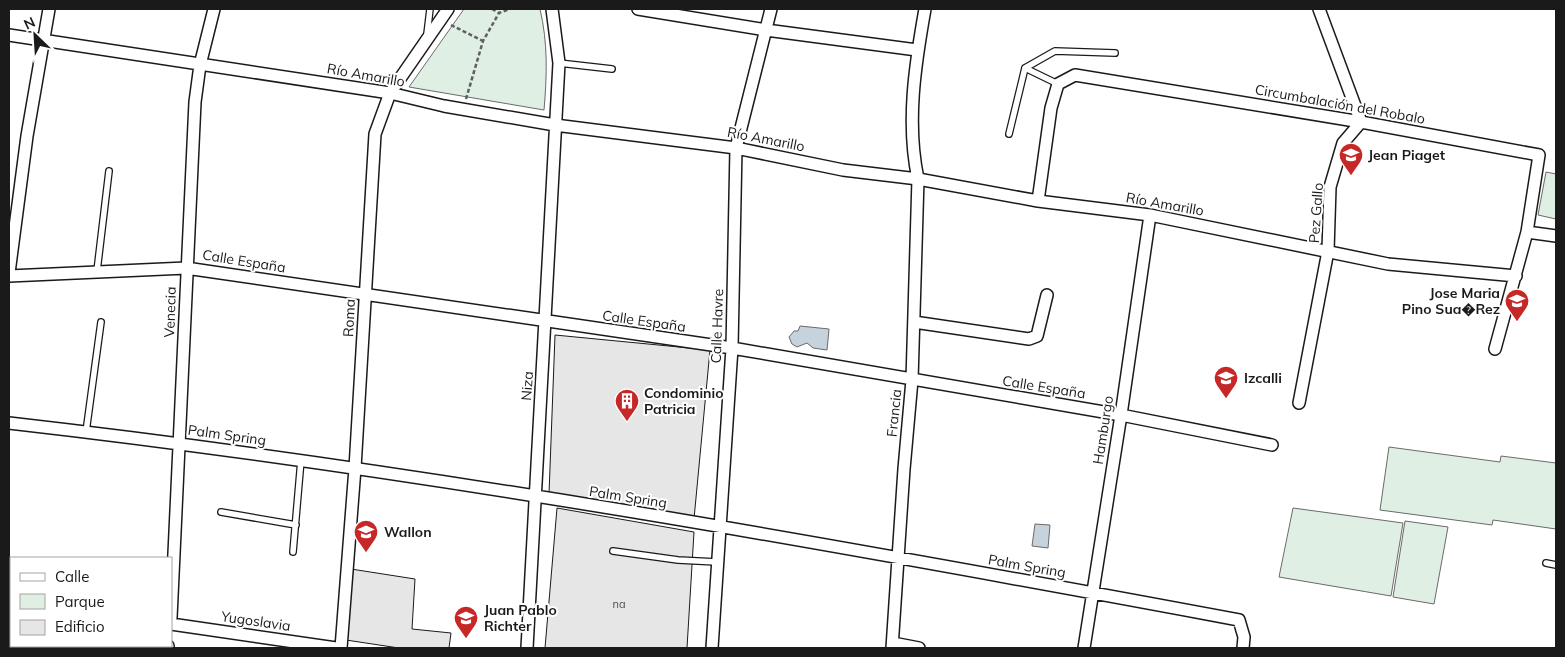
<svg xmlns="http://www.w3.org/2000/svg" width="1565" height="657" font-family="Mulish,sans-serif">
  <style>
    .green { fill: #e0efe3; stroke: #6a6a6a }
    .water { fill: #c6d2dc; stroke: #6a6a6a }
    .building { fill: #e6e6e6; stroke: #1a1a1a }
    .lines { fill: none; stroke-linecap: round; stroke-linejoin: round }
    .service-casing { stroke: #1a1a1a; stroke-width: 8 }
    .minor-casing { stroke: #1a1a1a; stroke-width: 14 }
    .path { stroke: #5f5f5f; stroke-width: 2.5; stroke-dasharray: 4 2.5; stroke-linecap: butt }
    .service { stroke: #fff; stroke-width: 5.5 }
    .minor { stroke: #fff; stroke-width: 11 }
    .labels { text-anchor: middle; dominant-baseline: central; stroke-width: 4; stroke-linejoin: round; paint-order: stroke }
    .number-label { font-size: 11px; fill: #4d4d4d }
    .street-label { font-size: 14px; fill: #1a1a1a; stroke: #fff }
    .poi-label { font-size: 14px; font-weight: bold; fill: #1a1a1a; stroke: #fff; text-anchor: start }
  </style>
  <rect width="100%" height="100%" fill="#fff"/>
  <!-- green -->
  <path class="green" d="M464,9H540C548,43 547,75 544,110L409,87Z
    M1546,172L1556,174V219L1538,215Z
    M1389,447L1500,462L1501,456L1556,463V529L1493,520L1492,525L1380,510Z
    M1293,508L1403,523L1391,596L1279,577Z
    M1405,521L1448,527L1434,604L1393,597Z"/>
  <!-- water -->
  <path class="water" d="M800,326L829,329L827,350L813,348L807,343L797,347L792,344L789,337L794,331H798Z
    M1035,524L1050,525L1048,548L1032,546Z"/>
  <!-- building -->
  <path class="building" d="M555,335L710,350L694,519L549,494Z
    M557,508L694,532L687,648H545Z
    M351,569L415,579L412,629L451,633L449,648H399L346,640Z"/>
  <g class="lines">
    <defs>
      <path id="service" d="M427,34L430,9
        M559,63L612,69
        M1025,68L1055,51L1115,53
        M1009,134L1025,68L1058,84
        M97,271L109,171
        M86,432L101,322
        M221,512L296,525
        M613,551L678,560L717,562
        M293,552L301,460
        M1546,563L1556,565"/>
      <path id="minor" d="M638,9L766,30L917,50
        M9,35L390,93L444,106L555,125L736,148L843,170L918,179L1038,201L1150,215L1388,264L1516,276
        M1038,201L1051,108L1058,84L1075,75L1361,122L1539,155L1527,232L1495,349
        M1527,232L1556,236
        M9,273L27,136L49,9
        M9,276L186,268L732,348L1121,415L1272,445
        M914,322L1029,339L1037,336L1047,295
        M1299,403L1328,251L1330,187L1343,143L1361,122L1319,9
        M9,423C421,470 831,544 1239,620L1244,637L1243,648
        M9,601H11
        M171,618L195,102L200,65L214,9
        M171,624L336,648
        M893,643L919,648
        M168,648V646
        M341,648L355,468L375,134L390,93L448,9
        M527,648L559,63L552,9
        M712,648L732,348L736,148L771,9
        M892,648L904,469L912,380L918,179C906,123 915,65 925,9
        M1084,648L1121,415L1150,215"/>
    </defs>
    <!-- service casing -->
    <use href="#service" class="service-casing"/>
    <!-- minor casing -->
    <use href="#minor" class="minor-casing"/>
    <!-- path -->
    <path class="path" d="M492,9L499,13L510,9
      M451,25L483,41
      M466,99L483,41L499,13"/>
    <!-- service -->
    <use href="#service" class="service"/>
    <!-- minor -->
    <use href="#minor" class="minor"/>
  </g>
  <!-- icons -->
  <defs>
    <symbol id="school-pin" viewBox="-11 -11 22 30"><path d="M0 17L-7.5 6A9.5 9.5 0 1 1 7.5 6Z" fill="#c62828" stroke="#fff"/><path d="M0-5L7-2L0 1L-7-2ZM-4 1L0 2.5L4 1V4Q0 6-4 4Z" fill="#fff"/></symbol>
    <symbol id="building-pin" viewBox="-11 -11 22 30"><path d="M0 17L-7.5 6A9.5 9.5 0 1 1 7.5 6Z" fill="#c62828" stroke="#fff"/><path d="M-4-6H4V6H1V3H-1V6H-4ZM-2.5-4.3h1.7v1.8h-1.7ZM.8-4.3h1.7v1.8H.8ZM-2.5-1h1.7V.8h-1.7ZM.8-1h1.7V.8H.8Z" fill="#fff"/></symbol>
  </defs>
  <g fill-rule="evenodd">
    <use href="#school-pin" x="1337" y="141" width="28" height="38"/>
    <use href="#school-pin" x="1503" y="287" width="28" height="38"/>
    <use href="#school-pin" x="1212" y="364" width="28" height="38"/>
    <use href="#building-pin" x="613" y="387" width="28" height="38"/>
    <use href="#school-pin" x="352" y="518" width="28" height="38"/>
    <use href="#school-pin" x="452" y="604" width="28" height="38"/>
  </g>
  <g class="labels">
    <!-- number labels -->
    <g class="number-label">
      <text x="619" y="604">na</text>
    </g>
    <!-- street labels -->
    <g class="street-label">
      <text transform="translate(366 75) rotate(10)">Río Amarillo</text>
      <text transform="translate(1340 104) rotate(10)">Circumbalación del Robalo</text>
      <text transform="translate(766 139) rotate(11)">Río Amarillo</text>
      <text transform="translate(1165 204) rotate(10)">Río Amarillo</text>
      <text transform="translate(1316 213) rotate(-86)">Pez Gallo</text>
      <text transform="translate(244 261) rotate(9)">Calle España</text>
      <text transform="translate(170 312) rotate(-88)">Venecia</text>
      <text transform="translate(349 318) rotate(-87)">Roma</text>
      <text transform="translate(644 321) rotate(8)">Calle España</text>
      <text transform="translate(717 326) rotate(-88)">Calle Havre</text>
      <text transform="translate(527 386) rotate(-86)">Niza</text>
      <text transform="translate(1044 387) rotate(9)">Calle España</text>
      <text transform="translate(894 413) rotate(-84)">Francia</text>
      <text transform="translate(1103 430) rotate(-81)">Hamburgo</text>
      <text transform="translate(227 435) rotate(8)">Palm Spring</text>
      <text transform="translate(628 497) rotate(9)">Palm Spring</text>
      <text transform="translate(1027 566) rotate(10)">Palm Spring</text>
      <text transform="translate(256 621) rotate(8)">Yugoslavia</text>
    </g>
    <!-- poi labels -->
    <g class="poi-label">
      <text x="1368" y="155">Jean Piaget</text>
      <text x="1500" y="293" text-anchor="end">Jose Maria<tspan x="1500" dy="16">Pino Sua�Rez</tspan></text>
      <text x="1244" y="378">Izcalli</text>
      <text x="644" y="393">Condominio<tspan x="644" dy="16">Patricia</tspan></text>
      <text x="384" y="532">Wallon</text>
      <text x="484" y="610">Juan Pablo<tspan x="484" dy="16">Richter</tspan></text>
    </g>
  </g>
  <!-- border -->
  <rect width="1565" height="657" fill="none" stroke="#1a1a1a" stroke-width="20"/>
  <!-- legend -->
  <rect x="10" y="557" width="162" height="90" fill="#ffffff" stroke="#a3a3a3"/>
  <rect x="20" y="573" width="25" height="8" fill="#ffffff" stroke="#a3a3a3"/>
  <text x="55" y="582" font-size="15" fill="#1a1a1a">Calle</text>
  <rect x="20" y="594" width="25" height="15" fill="#e0efe3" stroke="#a3a3a3"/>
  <text x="55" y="607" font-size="15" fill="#1a1a1a">Parque</text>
  <rect x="20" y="620" width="25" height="15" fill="#e6e6e6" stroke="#a3a3a3"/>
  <text x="55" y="632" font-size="15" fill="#1a1a1a">Edificio</text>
  <!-- north arrow -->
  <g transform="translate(35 35) rotate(335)" stroke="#ffffff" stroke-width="4" paint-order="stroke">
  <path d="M0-4L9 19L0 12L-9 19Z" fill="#1a1a1a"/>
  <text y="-8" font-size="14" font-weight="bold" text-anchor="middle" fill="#1a1a1a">N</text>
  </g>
</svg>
